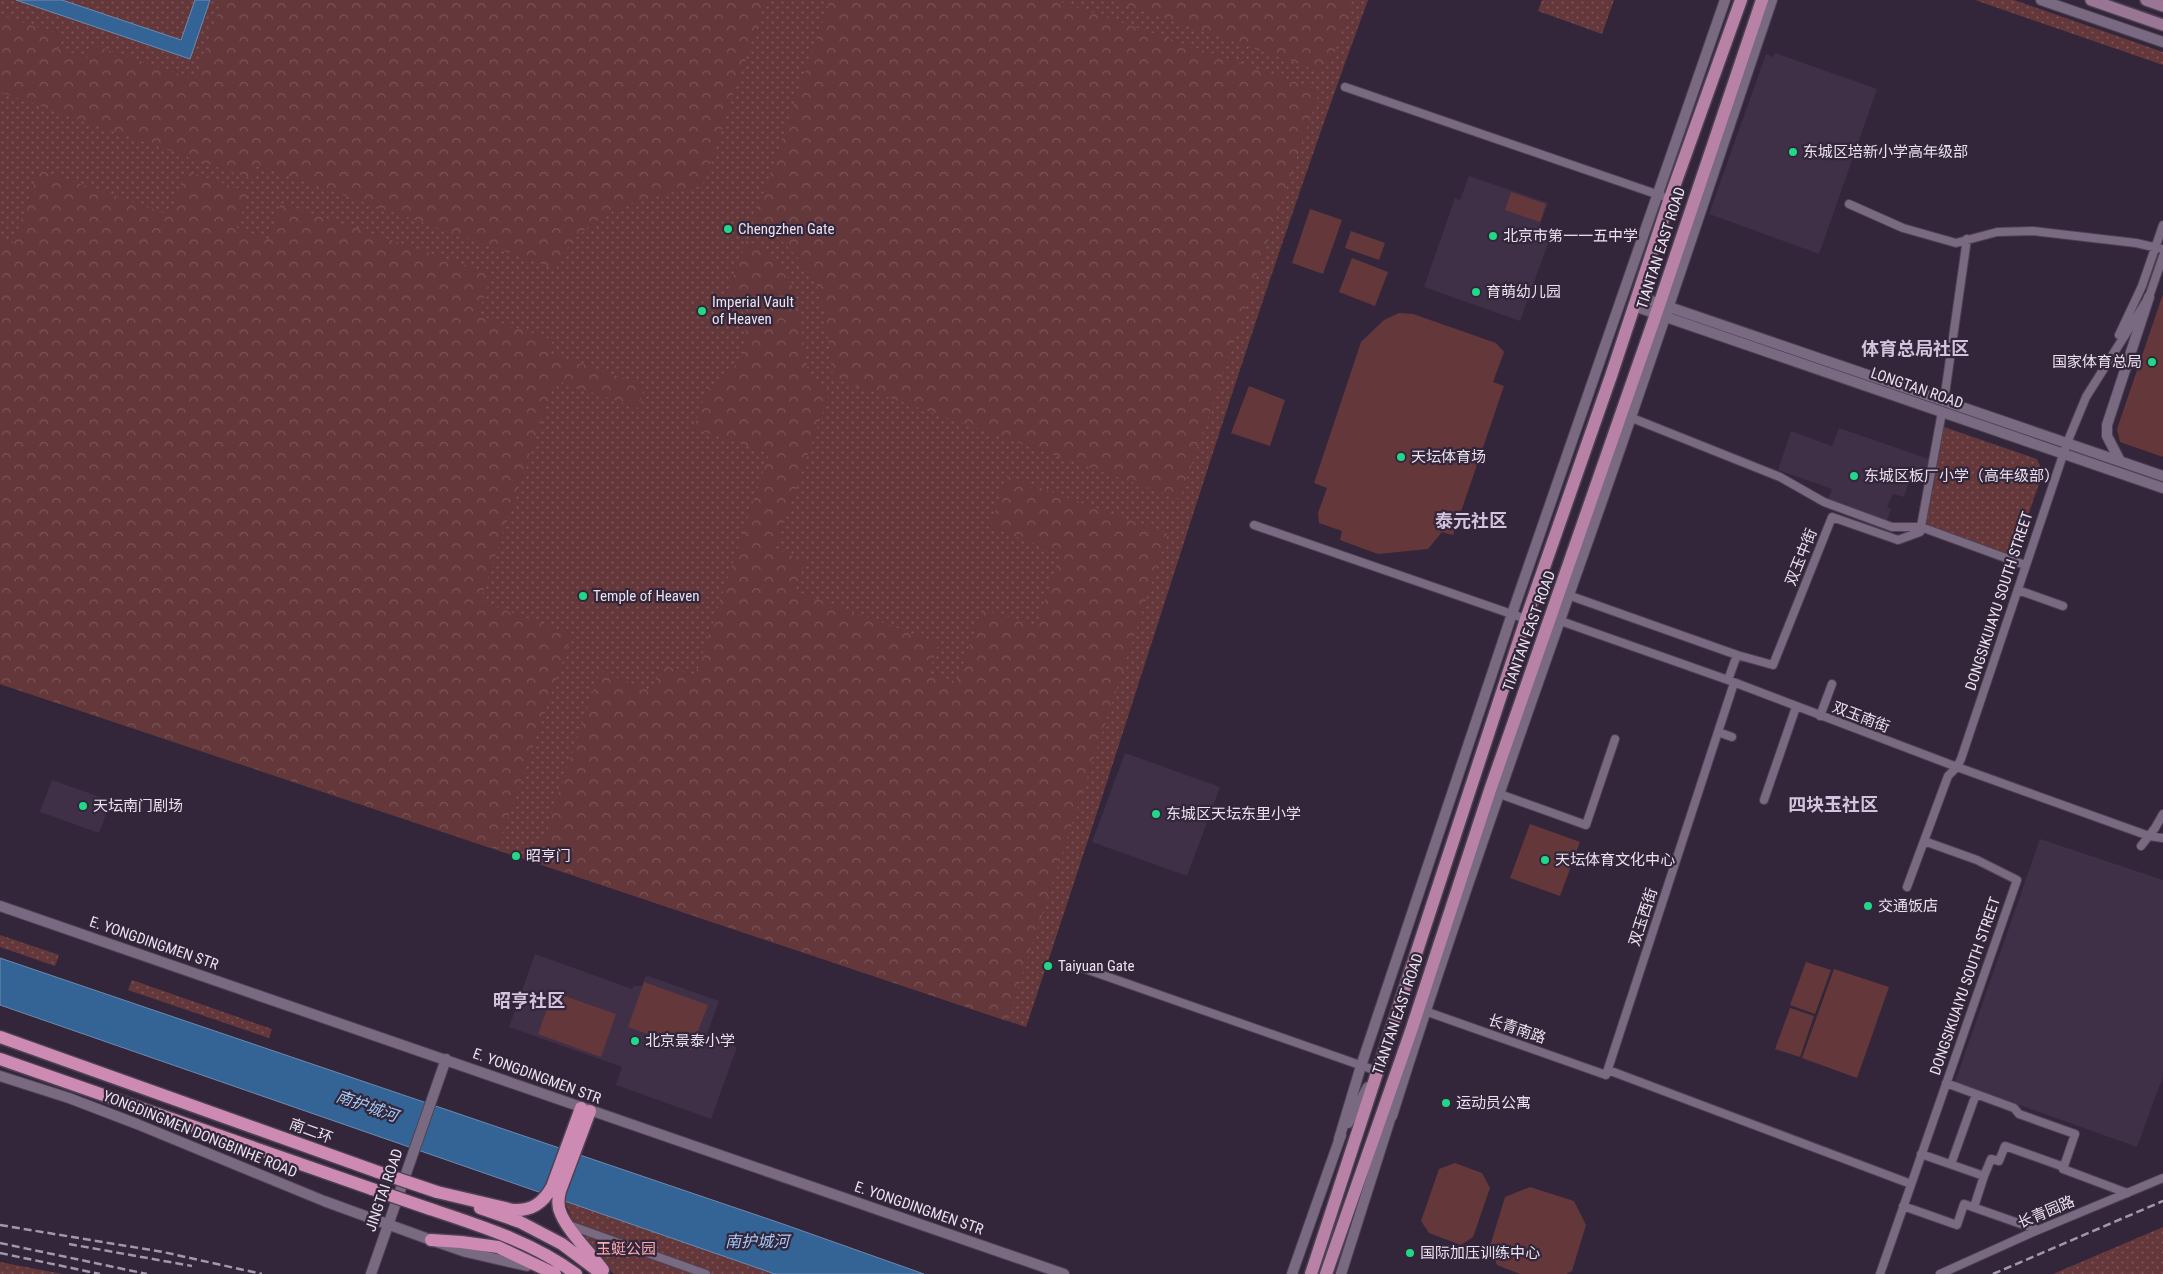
<svg xmlns="http://www.w3.org/2000/svg" width="2163" height="1274" font-family="'Roboto Condensed','Noto Sans SC',sans-serif">
  <style>
    .built { fill: #3f2f47 }
    .grass { fill: url(#grass-dots) }
    .forest { fill: url(#forest-crowns) }
    .garden { fill: #64383a }
    .water { fill: #346495; stroke: #6b8ab0 }
    .lines { fill: none; stroke-linecap: round; stroke-linejoin: round }
    .minor-casing { stroke: #4d4252; stroke-width: 10 }
    .tertiary-casing { stroke: #4d4252; stroke-width: 12 }
    .secondary-casing { stroke: #4d4252; stroke-width: 14 }
    .primary-casing { stroke: #4d4252; stroke-width: 15 }
    .trunk-casing { stroke: #4d4252; stroke-width: 15 }
    .minor { stroke: #796a81; stroke-width: 8 }
    .tertiary { stroke: #796a81; stroke-width: 10 }
    .secondary { stroke: #987694; stroke-width: 11 }
    .primary { stroke: #b882a6; stroke-width: 12 }
    .trunk { stroke: #cd8ab2; stroke-width: 12 }
    .rail { stroke: #a298a8; stroke-width: 2.5; stroke-dasharray: 8 4; stroke-linecap: butt }
    .trunk-bridge-casing { stroke: #4d4252; stroke-width: 15; stroke-linecap: butt }
    .trunk-bridge { stroke: #cd8ab2; stroke-width: 12 }
    .poi-dot { fill: #20d887; stroke: #33263a; stroke-width: 2 }
    .labels { text-anchor: middle; dominant-baseline: central; stroke-width: 4.5; stroke-linejoin: round; paint-order: stroke }
    .poi-label { font-size: 15px; fill: #eae2ef; stroke: #33263a; text-anchor: start }
    .street-label { font-size: 15px; fill: #eae2ef; stroke: #33263a }
    .park-label { font-size: 15px; fill: #fea9ad; stroke: #33263a }
    .water-label { font-size: 16px; font-style: italic; fill: #a2caf6; stroke: #33263a }
    .quarter-label { font-size: 18px; font-weight: bold; fill: #d3c3dc; stroke: #33263a }
  </style>
  <defs>
    <pattern id="grass-dots" width="8" height="8" patternUnits="userSpaceOnUse" patternTransform="scale(1.25)"><rect width="8" height="8" fill="#64383a"/><path d="M2 2h.1M6 6h.1" fill="none" stroke="#7a5457" stroke-width="1.8" stroke-linecap="round"/></pattern>
    <pattern id="forest-crowns" width="20" height="18" patternUnits="userSpaceOnUse" patternTransform="scale(1.25)"><rect width="20" height="18" fill="#64383a"/><path d="M2 6a3 3 0 1 1 6 0M12 15a3 3 0 1 1 6 0" fill="none" stroke="#7a5457"/></pattern>
  </defs>
  <rect width="100%" height="100%" fill="#33263a"/>
  <!-- built -->
  <path class="built" d="M1775,53L1877,89L1819,254L1709,214L1766,54L1773,57Z
    M1469,176L1548,203L1537,233L1550,238L1520,321L1424,287L1455,198L1460,200Z
    M1839,428L1932,460L1925,478L1912,474L1904,497L1893,494L1887,507L1891,509L1886,523L1828,500L1832,489L1778,470L1791,431L1832,446Z
    M1125,753L1220,787L1187,876L1092,842Z
    M52,780L111,801L99,833L40,812Z
    M2040,839L2163,880V1076L2137,1147L1955,1082Z
    M535,954L632,989L634,986H642L645,977L648,976L719,1001L706,1036L737,1047L711,1119L616,1085L622,1067L509,1027Z"/>
  <!-- grass -->
  <path class="grass" d="M0,0H1368C1243,339 1142,685 1026,1027L0,684Z
    M1542,0H1614L1602,34L1538,11Z
    M1975,0H2014L2163,52V65Z
    M1944,427L2037,459L2043,472L2013,559L1930,528L1926,523Z
    M0,935L59,955L55,966L0,947Z
    M132,980L272,1029L269,1038L128,990Z
    M565,1201L775,1274H614L577,1233Z
    M2163,1227V1274H2053Z
    M0,1262L62,1274H0Z"/>
  <!-- forest -->
  <path class="forest" d="M222,0H766L702,186C650,197 607,203 570,245C564,252 561,261 556,269L257,165L252,179L0,92V15L61,35L57,48L87,58L92,45L196,80Z
    M830,0H1056L1320,90L1180,499L833,378L825,315L817,285L799,259L778,237L753,224Z
    M1111,0H1352L1331,63L1323,61L1320,71Z
    M39,170L170,215L186,171L249,192L237,228L268,239L281,203L492,274L478,315L553,340L549,353L645,386L638,408L555,380L480,601L572,635L497,849L0,684V239L13,243Z
    M747,240C809,274 795,316 809,374L815,382L831,389L775,549L805,561L795,591L939,643L929,673L957,682L982,609L1037,626L1060,554L990,527L1007,476L1168,534L1007,1021L535,862L600,671L652,691L662,665L695,676L769,454L694,428L706,392L731,372L742,354L746,339L745,319L741,305L728,291Z"/>
  <!-- garden -->
  <path class="garden" d="M1511,192L1546,204L1540,222L1505,210Z
    M1310,209L1342,220L1323,274L1292,263Z
    M1351,231L1385,243L1379,260L1345,248Z
    M1352,258L1388,272L1375,306L1339,292Z
    M2163,294V457L2120,442L2117,429Z
    M1399,313L1413,314L1496,343L1504,352L1493,382L1504,386L1453,535L1442,532L1428,549L1378,554L1340,540L1342,531L1319,523L1318,513L1327,488L1314,483L1361,342L1384,320Z
    M1249,386L1285,400L1270,446L1231,433Z
    M1530,824L1580,842L1560,896L1510,878Z
    M1806,962L1831,970L1815,1014L1790,1005Z
    M1834,969L1889,987L1857,1078L1802,1058Z
    M644,982L708,1005L691,1050L628,1027Z
    M553,992L616,1014L601,1057L538,1034Z
    M1790,1008L1814,1016L1800,1057L1775,1049Z
    M1455,1163L1482,1173L1490,1188L1473,1237L1461,1245L1429,1233L1421,1221L1439,1169Z
    M1530,1187L1574,1201L1586,1225L1572,1271L1566,1274H1520L1497,1265L1490,1246L1505,1197Z"/>
  <!-- water -->
  <path class="water" d="M16,0H62L181,40L195,0H210L190,59Z
    M0,958L783,1224L924,1274H775L0,1005Z"/>
  <g class="lines">
    <defs>
      <path id="minor" d="M1345,87L1662,196
        M1849,204L1903,228L1956,243L1997,232L2033,231L2136,243L2163,249
        M2119,335L2142,286L2163,225
        M1944,401L1967,239
        M1627,416L1780,477L1824,502L1892,527H1921L2025,565
        M1254,525L1526,619
        M2018,590L2063,606
        M1565,594L1737,655
        M1555,619L1728,680L1957,767L2149,836L2163,838
        M1728,680L1737,655L1773,665L1832,517L1898,540L1920,532L1942,412
        M1820,716L1832,684
        M1718,732L1732,737
        M1494,792L1586,825L1615,739
        M1764,800L1796,707
        M2141,846L2155,828L2163,814
        M1907,887L1948,776L1957,767L1961,759L2067,443L2086,397L2149,297L2163,256
        M1074,965L1377,1071
        M1422,1010L1606,1075L1734,683
        M1608,1070L1911,1184
        M1946,1083L2014,1108L2019,1114L2075,1134L2063,1169L2127,1193
        M1921,1154L1984,1176L1991,1159L1999,1161L2005,1146L2064,1167
        M1951,1164L1976,1094
        M1903,1206L1957,1225L1964,1204L2038,1230
        M1974,1207L1984,1176
        M569,1225L706,1274
        M1880,1274L2017,880L1977,860L1924,841
        M1940,1274L2031,1233L2163,1178"/>
      <path id="tertiary" d="M2041,0L2163,42
        M1637,296L2163,476
        M1634,306L2163,488
        M2120,461L2107,436V425L2149,297
        M0,906L1064,1274
        M0,1076L69,1098L137,1124L324,1201L431,1240L466,1252L527,1266
        M1392,1116C1453,922 1521,731 1589,538C1652,360 1711,179 1772,0
        M1348,1123L1368,1087
        M1339,1139L1361,1066L1512,614L1725,0
        M371,1274L446,1059
        M1292,1274L1341,1135
        M1341,1274L1393,1110"/>
      <path id="secondary" d="M2091,0L2163,25
        M2146,0L2163,6"/>
      <path id="primary" d="M1311,1274L1526,619L1611,376L1670,198L1741,0
        M1326,1274L1411,1031L1490,790L1656,314L1762,0"/>
      <path id="trunk" d="M0,1037L378,1172
        M0,1059L372,1189
        M590,1111L560,1191C558,1199 557,1206 561,1214C569,1233 591,1253 603,1270
        M437,1192L513,1210C532,1211 543,1203 552,1187L581,1108
        M480,1208L520,1222L562,1244L602,1274
        M430,1209C481,1226 532,1242 576,1274
        M431,1240L461,1242L498,1247L555,1274"/>
    </defs>
    <!-- minor casing -->
    <use href="#minor" class="minor-casing"/>
    <!-- tertiary casing -->
    <use href="#tertiary" class="tertiary-casing"/>
    <!-- secondary casing -->
    <use href="#secondary" class="secondary-casing"/>
    <!-- primary casing -->
    <use href="#primary" class="primary-casing"/>
    <!-- trunk casing -->
    <use href="#trunk" class="trunk-casing"/>
    <!-- minor -->
    <use href="#minor" class="minor"/>
    <!-- tertiary -->
    <use href="#tertiary" class="tertiary"/>
    <!-- secondary -->
    <use href="#secondary" class="secondary"/>
    <!-- primary -->
    <use href="#primary" class="primary"/>
    <!-- trunk -->
    <use href="#trunk" class="trunk"/>
    <!-- rail -->
    <path class="rail" d="M0,1225L163,1252L262,1274
      M0,1243L147,1274
      M69,1244L192,1266
      M0,1253L100,1274
      M1993,1274L2163,1201"/>
    <defs>
      <path id="trunk-bridge" d="M378,1172L437,1192
        M372,1189L430,1209"/>
    </defs>
    <!-- trunk-bridge casing -->
    <use href="#trunk-bridge" class="trunk-bridge-casing"/>
    <!-- trunk-bridge -->
    <use href="#trunk-bridge" class="trunk-bridge"/>
  </g>
  <!-- markers -->
  <g class="poi-dot">
    <circle cx="1793" cy="152" r="5"/>
    <circle cx="728" cy="229" r="5"/>
    <circle cx="1493" cy="236" r="5"/>
    <circle cx="1476" cy="292" r="5"/>
    <circle cx="702" cy="311" r="5"/>
    <circle cx="2152" cy="362" r="5"/>
    <circle cx="1401" cy="457" r="5"/>
    <circle cx="1854" cy="476" r="5"/>
    <circle cx="583" cy="596" r="5"/>
    <circle cx="83" cy="806" r="5"/>
    <circle cx="1156" cy="814" r="5"/>
    <circle cx="516" cy="856" r="5"/>
    <circle cx="1545" cy="860" r="5"/>
    <circle cx="1868" cy="906" r="5"/>
    <circle cx="1048" cy="966" r="5"/>
    <circle cx="635" cy="1041" r="5"/>
    <circle cx="1446" cy="1103" r="5"/>
    <circle cx="1410" cy="1253" r="5"/>
  </g>
  <g class="labels">
    <!-- poi labels -->
    <g class="poi-label">
      <text x="1803" y="152">东城区培新小学高年级部</text>
      <text x="738" y="229">Chengzhen Gate</text>
      <text x="1503" y="236">北京市第一一五中学</text>
      <text x="1486" y="292">育萌幼儿园</text>
      <text x="712" y="302">Imperial Vault<tspan x="712" dy="17">of Heaven</tspan></text>
      <text x="2142" y="362" text-anchor="end">国家体育总局</text>
      <text x="1411" y="457">天坛体育场</text>
      <text x="1864" y="476">东城区板厂小学（高年级部）</text>
      <text x="593" y="596">Temple of Heaven</text>
      <text x="93" y="806">天坛南门剧场</text>
      <text x="1166" y="814">东城区天坛东里小学</text>
      <text x="526" y="856">昭亨门</text>
      <text x="1555" y="860">天坛体育文化中心</text>
      <text x="1878" y="906">交通饭店</text>
      <text x="1058" y="966">Taiyuan Gate</text>
      <text x="645" y="1041">北京景泰小学</text>
      <text x="1456" y="1103">运动员公寓</text>
      <text x="1420" y="1253">国际加压训练中心</text>
    </g>
    <!-- street labels -->
    <g class="street-label">
      <text transform="translate(1661 248) rotate(-72)">TIANTAN EAST ROAD</text>
      <text transform="translate(1917 388) rotate(19)">LONGTAN ROAD</text>
      <text transform="translate(1801 557) rotate(-68)">双玉中街</text>
      <text transform="translate(1999 601) rotate(-72)">DONGSIKUIAYU SOUTH STREET</text>
      <text transform="translate(1529 631) rotate(-70)">TIANTAN EAST ROAD</text>
      <text transform="translate(1861 717) rotate(21)">双玉南街</text>
      <text transform="translate(1643 917) rotate(-72)">双玉西街</text>
      <text transform="translate(154 943) rotate(19)">E. YONGDINGMEN STR</text>
      <text transform="translate(1965 986) rotate(-71)">DONGSIKUAIYU SOUTH STREET</text>
      <text transform="translate(1398 1014) rotate(-71)">TIANTAN EAST ROAD</text>
      <text transform="translate(1517 1029) rotate(19)">长青南路</text>
      <text transform="translate(537 1076) rotate(20)">E. YONGDINGMEN STR</text>
      <text transform="translate(311 1131) rotate(20)">南二环</text>
      <text transform="translate(200 1134) rotate(22)">YONGDINGMEN DONGBINHE ROAD</text>
      <text transform="translate(384 1190) rotate(-71)">JINGTAI ROAD</text>
      <text transform="translate(919 1208) rotate(19)">E. YONGDINGMEN STR</text>
      <text transform="translate(2046 1212) rotate(-23)">长青园路</text>
    </g>
    <!-- park labels -->
    <g class="park-label">
      <text x="626" y="1249">玉蜓公园</text>
    </g>
    <!-- water labels -->
    <g class="water-label">
      <text transform="translate(367 1106) rotate(19)">南护城河</text>
      <text x="757" y="1241">南护城河</text>
    </g>
    <!-- quarter labels -->
    <g class="quarter-label">
      <text x="1915" y="348">体育总局社区</text>
      <text x="1471" y="520">泰元社区</text>
      <text x="1833" y="804">四块玉社区</text>
      <text x="529" y="1000">昭亨社区</text>
    </g>
  </g>
</svg>
